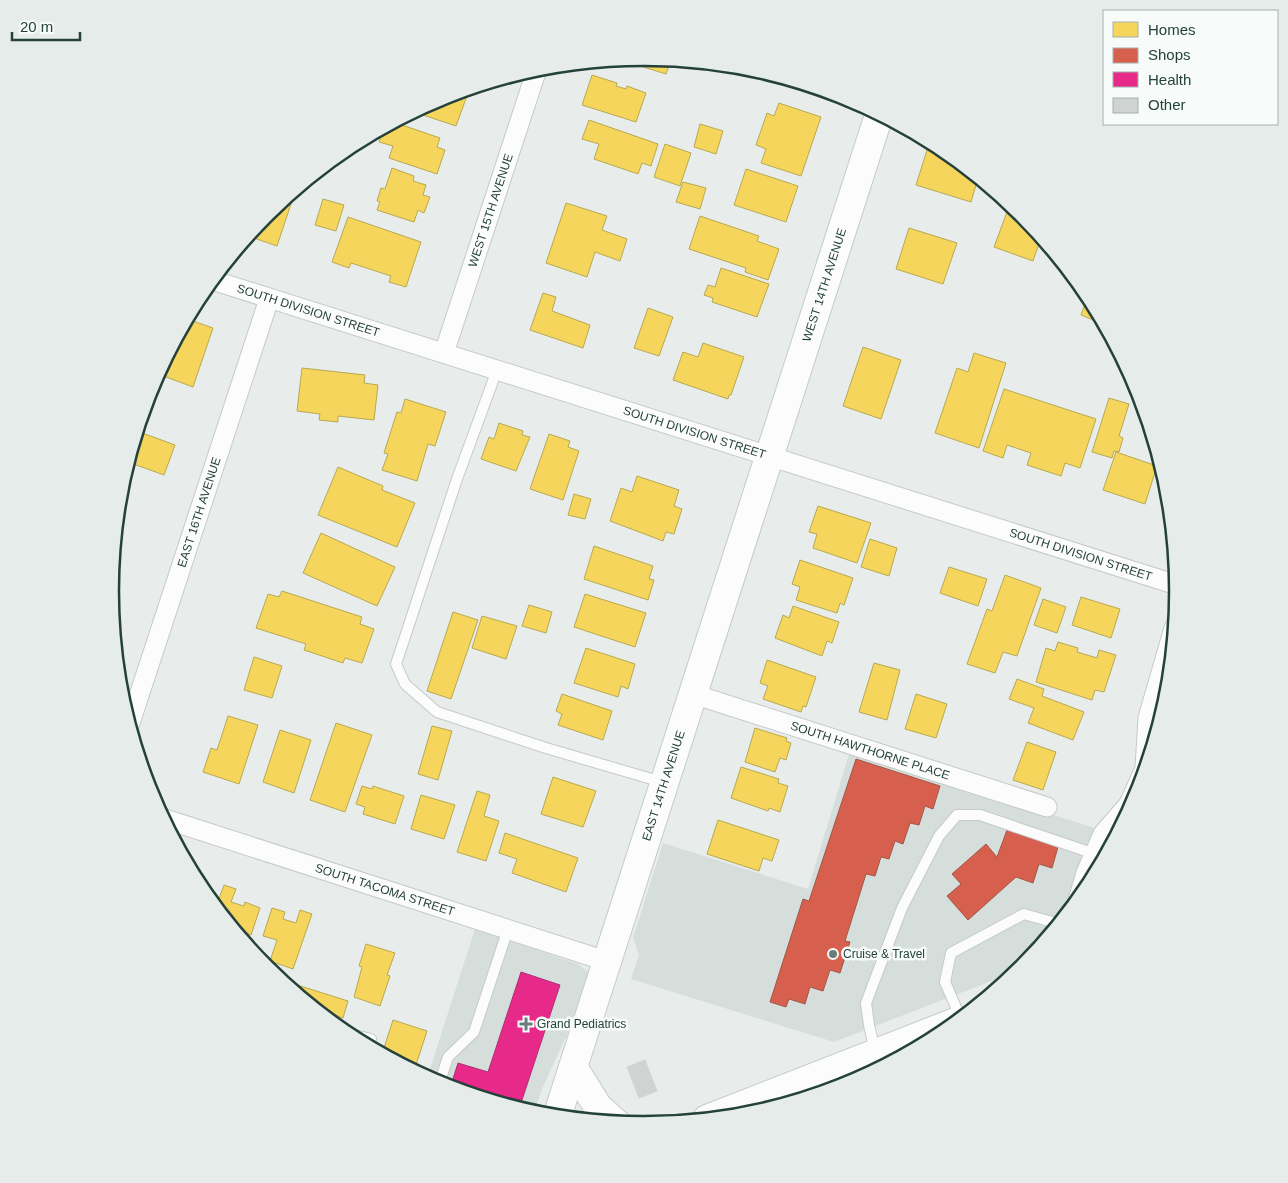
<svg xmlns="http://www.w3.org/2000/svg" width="1288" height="1183" font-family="Helvetica,sans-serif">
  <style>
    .built { fill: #d6dedb }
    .homes { fill: #f6d55c; stroke: #b7a952 }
    .shops { fill: #d6604d; stroke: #a15747 }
    .health { fill: #e7298a; stroke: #ac3072 }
    .building { fill: #cfd4d2; stroke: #d1d6d4 }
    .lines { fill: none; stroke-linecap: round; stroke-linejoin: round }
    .lane-casing { stroke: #c5cac8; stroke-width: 12 }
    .street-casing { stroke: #c5cac8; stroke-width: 21 }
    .secondary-casing { stroke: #c3cbc8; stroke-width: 30 }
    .lane { stroke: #fcfcfc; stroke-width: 10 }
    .street { stroke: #fcfcfc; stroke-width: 19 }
    .secondary { stroke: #fcfcfc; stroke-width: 28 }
    .poi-dot { fill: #697e78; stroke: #f7fbf9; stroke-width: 2 }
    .labels { text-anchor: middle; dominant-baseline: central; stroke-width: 5; stroke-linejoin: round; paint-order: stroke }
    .street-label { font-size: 12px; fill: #24423a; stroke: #f7fbf9 }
    .poi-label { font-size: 12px; fill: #24423a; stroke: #f7fbf9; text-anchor: start }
    .rim { fill: none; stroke: #24423a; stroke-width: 2.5 }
  </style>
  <rect width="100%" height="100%" fill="#e8edeb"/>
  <!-- built -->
  <path class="built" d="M850,751L1114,834L1120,828L1088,888L1020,970L834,1042L631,979L639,955L633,938L663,843L808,889Z
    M475,929L578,964L588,972L590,977L587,991L542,1089L534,1114L439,1085L427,1078Z"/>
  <!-- homes -->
  <path class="homes" d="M644,58L671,60L666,74L621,60Z
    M592,75L617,83L616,86L626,89L627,86L646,93L636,122L582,105Z
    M457,93L467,96L456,126L414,112L440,98Z
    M779,103L821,117L801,176L761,163L766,149L756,145L767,113L774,116Z
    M589,120L658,144L651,166L642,163L638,174L594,159L599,144L582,139Z
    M399,124L440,138L437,147L445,150L437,174L389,158L393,146L379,142L384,128L390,125L398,127Z
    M700,124L723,131L716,154L694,147Z
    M665,144L691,153L680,186L654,177Z
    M928,147L947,152L978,178L971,202L916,185Z
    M392,168L414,176L413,181L426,185L423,195L430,197L424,213L418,210L414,222L377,210L380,202L377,201L381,188L385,189Z
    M746,169L798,186L786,222L734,205Z
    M683,182L706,188L700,209L676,202Z
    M291,194L294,195L277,246L248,236L267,214Z
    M323,199L344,205L336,231L315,225Z
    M566,203L607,216L602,230L627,239L620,261L595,252L587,277L546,263Z
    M1010,204L1022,214L1041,238L1033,261L994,247Z
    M700,216L759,236L757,241L779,249L768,280L745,272L746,268L689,249Z
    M348,217L421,242L406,287L389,282L391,276L351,263L349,268L332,262Z
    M909,228L957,243L943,284L896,269Z
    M721,268L769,284L757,317L712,302L713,298L704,295L708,285L715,287Z
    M543,293L556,297L552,311L590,325L583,348L530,330Z
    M1088,295L1103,324L1081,315Z
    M648,308L673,317L659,356L634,348Z
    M187,319L213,328L193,387L158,374Z
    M703,343L744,357L731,395H729L728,399L673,380L683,352L698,357Z
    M863,347L901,360L881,419L843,406Z
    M974,353L1006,363L979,448L935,433L957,368L968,372Z
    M302,368L365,375L364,383L378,385L374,420L338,416V422L319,420L320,414L297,411Z
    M1004,389L1096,419L1080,468L1065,463L1061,476L1027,465L1031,453L1007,445L1003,458L983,451Z
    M1109,398L1129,404L1119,436L1123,438L1119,452L1114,451L1112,458L1092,452Z
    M405,399L446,412L435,446L428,444L417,481L382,470L388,454L384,453L397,412L401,413Z
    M499,423L523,431L522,435L530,437L516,471L481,459L489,437L494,439Z
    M137,431L175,445L164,475L128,462Z
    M549,434L570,441L568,447L579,451L563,500L530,489Z
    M1116,452L1157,466L1145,504L1103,490Z
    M338,467L383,486L382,490L415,503L397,547L318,515Z
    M637,476L679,490L674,506L682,509L674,534L666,532L663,541L610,521L621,488L632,492Z
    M574,494L591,499L585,519L568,515Z
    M818,506L871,523L857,563L813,548L817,534L809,532Z
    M321,533L395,567L377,606L303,573Z
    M870,539L897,548L889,576L861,567Z
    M594,546L653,566L649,579L654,580L648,600L584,579Z
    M800,560L853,578L844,605L840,603L837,613L796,600L800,587L792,584Z
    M949,567L987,579L978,606L940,593Z
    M1005,575L1041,588L1017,656L1003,652L995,673L967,664L987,609L992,611Z
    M282,591L362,617L360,624L374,629L362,663L345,658L343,663L304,650L306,644L256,628L268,594L279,597Z
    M585,594L646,613L635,647L574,627Z
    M1081,597L1120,609L1111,638L1072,625Z
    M1043,599L1066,607L1057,633L1034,625Z
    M529,605L552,612L546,633L522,626Z
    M793,606L839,622L832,643L827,641L822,656L775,638L783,615L789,618Z
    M453,612L478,620L451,699L427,691Z
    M482,616L517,626L506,659L472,648Z
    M1058,642L1078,648L1077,652L1097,658L1099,650L1116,655L1104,692L1095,690L1092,700L1036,682L1046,648L1055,651Z
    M586,648L635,664L628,689L621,686L618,697L574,683Z
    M254,657L282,666L272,698L244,690Z
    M767,660L816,677L806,707L803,706L801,712L763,699L768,686L760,683Z
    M874,663L900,670L887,720L859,712Z
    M1017,679L1044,689L1042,696L1084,712L1073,740L1028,723L1034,708L1009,699Z
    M562,694L612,711L603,740L558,725L562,714L556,711Z
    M916,694L947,704L936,738L905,729Z
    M228,716L258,725L239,784L203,772L211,748L217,750Z
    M336,723L372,735L345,812L310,800Z
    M432,726L452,731L438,780L418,774Z
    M755,728L787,738L786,741L791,743L786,760L780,758L775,772L745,762Z
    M280,730L311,740L294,793L263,782Z
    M1027,742L1056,752L1043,790L1013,780Z
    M741,767L779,779L778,783L788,786L780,812L769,808L768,811L731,798Z
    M553,777L596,791L583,827L541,814Z
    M362,786L372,789L373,786L404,796L395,824L363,814L365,807L356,804Z
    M477,791L490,795L484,816L499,821L486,861L457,852Z
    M421,795L455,805L444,839L411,829Z
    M718,820L779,840L772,861L763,858L759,871L707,854Z
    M505,833L578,858L566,892L512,873L517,859L499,853Z
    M224,885L236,889L231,902L244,906L245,902L260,908L251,935L230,925L216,907Z
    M272,908L285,912L283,919L296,923L300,910L312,914L293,969L270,961L277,940L263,936Z
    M366,944L395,953L387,975L390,976L380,1006L354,997L362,967L359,966Z
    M294,984L348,1001L343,1018L316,1009L292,990Z
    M393,1020L427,1031L414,1071L382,1054Z"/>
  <!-- shops -->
  <path class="shops" d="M856,759L940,786L933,809L925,806L919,825L910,823L903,844L895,841L889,859L881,857L875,876L866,874L845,941L850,942L840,973L830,970L823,991L810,987L805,1004L789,999L786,1007L770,1002L803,899L809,901Z
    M1007,830L1058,847L1052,868L1039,864L1033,883L1016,877L968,920L947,896L961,884L952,874L986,844L997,857Z"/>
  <!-- health -->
  <path class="health" d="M521,972L560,985L519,1109L450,1088L458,1063L488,1072Z"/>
  <!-- building -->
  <path class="building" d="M645,1060L657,1091L639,1098L627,1067Z"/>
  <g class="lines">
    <defs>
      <path id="lane" d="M497,370L457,479L396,664L405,684L437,712L546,748L662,782
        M961,1019L945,982L951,953L1024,914L1059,924
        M343,1032L371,1039
        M846,1065L852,1083
        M879,1068L869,1025L866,1003L902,908L939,836L957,815H980L1095,854
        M439,1084L448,1057L474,1032L508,929"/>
      <g id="street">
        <path id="s1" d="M212,280L1177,585"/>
        <path id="s2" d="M444,353L537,69"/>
        <path id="s3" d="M693,694L1047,807"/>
        <path id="s4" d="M129,726L269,299"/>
        <path id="s5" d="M162,818L606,961"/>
        <path d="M1078,900L1086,873L1103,834L1129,804L1145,768L1148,718L1174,628"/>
      </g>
      <g id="secondary">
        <path d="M573,1067L598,1107L616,1123"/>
        <path id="s6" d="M557,1117L879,115"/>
        <path d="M707,1119L958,1021"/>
      </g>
    </defs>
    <!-- lane casing -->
    <use href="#lane" class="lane-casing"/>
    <!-- street casing -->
    <use href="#street" class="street-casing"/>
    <!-- secondary casing -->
    <use href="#secondary" class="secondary-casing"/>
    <!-- lane -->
    <use href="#lane" class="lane"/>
    <!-- street -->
    <use href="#street" class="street"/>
    <!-- secondary -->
    <use href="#secondary" class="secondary"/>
  </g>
  <!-- markers -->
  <g class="poi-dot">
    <circle cx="833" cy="954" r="5"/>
    <path d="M523.5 1016.5h5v5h5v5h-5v5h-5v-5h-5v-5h5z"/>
  </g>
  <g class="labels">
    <!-- street labels -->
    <g class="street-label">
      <text stroke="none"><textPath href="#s2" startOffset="150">WEST 15TH AVENUE</textPath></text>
      <text stroke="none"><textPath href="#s6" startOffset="874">WEST 14TH AVENUE</textPath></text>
      <text stroke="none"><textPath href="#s1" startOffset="101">SOUTH DIVISION STREET</textPath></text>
      <text stroke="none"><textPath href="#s1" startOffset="506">SOUTH DIVISION STREET</textPath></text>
      <text stroke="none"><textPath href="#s4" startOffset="225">EAST 16TH AVENUE</textPath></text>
      <text stroke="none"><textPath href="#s1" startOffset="911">SOUTH DIVISION STREET</textPath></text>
      <text stroke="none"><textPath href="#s3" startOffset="186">SOUTH HAWTHORNE PLACE</textPath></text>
      <text stroke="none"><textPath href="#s6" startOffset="348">EAST 14TH AVENUE</textPath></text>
      <text stroke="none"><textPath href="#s5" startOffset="234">SOUTH TACOMA STREET</textPath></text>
    </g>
    <!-- poi labels -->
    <g class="poi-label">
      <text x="843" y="954">Cruise &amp; Travel</text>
      <text x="537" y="1024">Grand Pediatrics</text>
    </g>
  </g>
  <!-- crop -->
  <path d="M0 0H1288V1183H0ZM119 591a525 525 0 1 1 1050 0a525 525 0 1 1-1050 0Z" fill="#e6ecea" fill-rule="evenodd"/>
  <path class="rim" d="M119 591a525 525 0 1 1 1050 0a525 525 0 1 1-1050 0Z"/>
  <!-- legend -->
  <rect x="1103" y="10" width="175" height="115" fill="#f7fbf9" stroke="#a3b1ad"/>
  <rect x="1113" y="22" width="25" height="15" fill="#f6d55c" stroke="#a3b1ad"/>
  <text x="1148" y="35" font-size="15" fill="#24423a">Homes</text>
  <rect x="1113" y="48" width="25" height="15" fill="#d6604d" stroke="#a3b1ad"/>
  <text x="1148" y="60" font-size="15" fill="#24423a">Shops</text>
  <rect x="1113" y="72" width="25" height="15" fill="#e7298a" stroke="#a3b1ad"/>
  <text x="1148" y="85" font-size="15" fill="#24423a">Health</text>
  <rect x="1113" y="98" width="25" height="15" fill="#cfd4d2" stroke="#a3b1ad"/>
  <text x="1148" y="110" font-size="15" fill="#24423a">Other</text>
  <!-- scale -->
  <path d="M12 32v8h68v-8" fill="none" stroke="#24423a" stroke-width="2.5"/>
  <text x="20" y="32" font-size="15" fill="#24423a" stroke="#f7fbf9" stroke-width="4" paint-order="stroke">20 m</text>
</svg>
